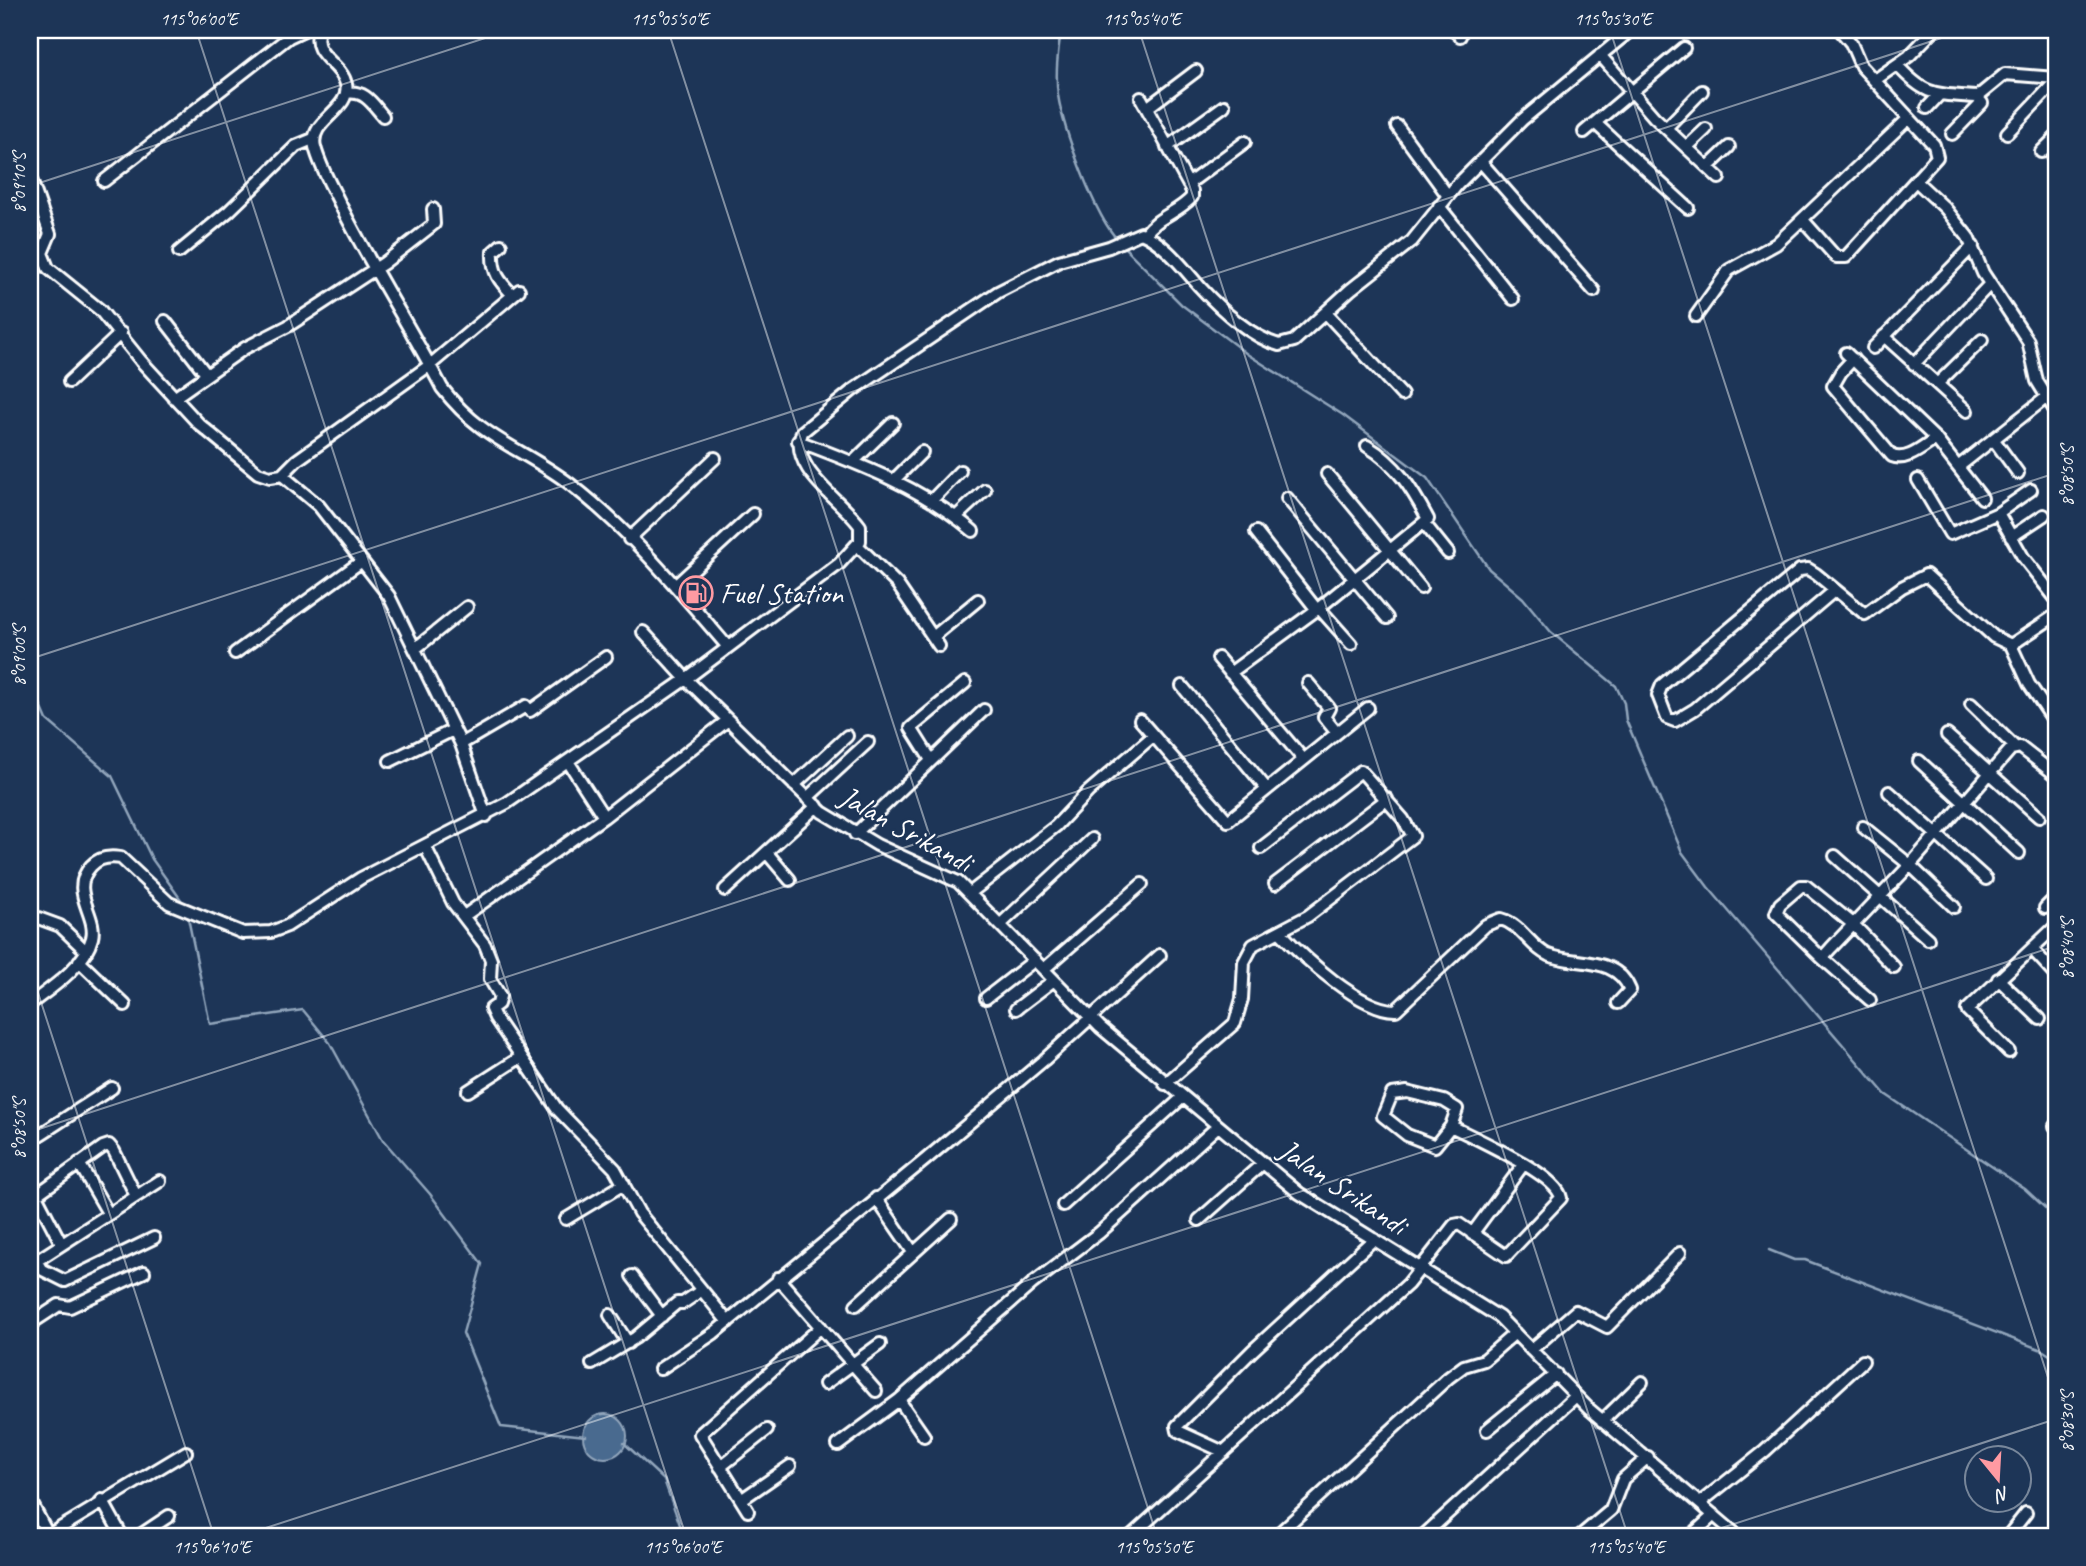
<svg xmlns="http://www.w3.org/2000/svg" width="2086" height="1566" font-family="Caveat,sans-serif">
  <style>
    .water { fill: #496a8f; stroke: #92a6bc; stroke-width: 2 }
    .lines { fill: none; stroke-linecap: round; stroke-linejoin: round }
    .stream { stroke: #92a6bc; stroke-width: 2.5 }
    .minor-casing { stroke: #fff; stroke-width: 16 }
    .minor { stroke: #1d3557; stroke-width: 10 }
    .ticks { fill: none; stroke: #fff; stroke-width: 2; stroke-opacity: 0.45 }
    .labels { text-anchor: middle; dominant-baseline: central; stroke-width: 5; stroke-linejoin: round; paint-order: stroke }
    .poi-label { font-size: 30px; fill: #fff; stroke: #1d3557; text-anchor: start }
    .street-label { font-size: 30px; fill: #fff; stroke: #1d3557 }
    .neatline { fill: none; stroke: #fff; stroke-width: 2.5 }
    .ticks-label { font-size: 18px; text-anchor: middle; fill: #fff }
  </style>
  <rect width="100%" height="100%" fill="#1d3557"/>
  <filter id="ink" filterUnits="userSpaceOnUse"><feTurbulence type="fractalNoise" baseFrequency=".0143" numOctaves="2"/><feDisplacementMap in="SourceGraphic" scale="14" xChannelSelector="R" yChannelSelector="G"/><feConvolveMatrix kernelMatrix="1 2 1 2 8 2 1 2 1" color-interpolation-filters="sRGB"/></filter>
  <g filter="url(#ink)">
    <!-- water -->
    <path class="water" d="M583 1436a22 22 0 1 1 44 0a22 22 0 1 1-44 0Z"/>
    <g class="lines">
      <!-- stream -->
      <path class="stream" d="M1061,30C1058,52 1055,73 1058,95C1063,128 1095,217 1118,240
        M1122,245L1182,305L1247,354L1343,415L1427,478L1489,569L1523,598L1551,632L1616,686L1624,703L1626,720L1682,852L1708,887L1885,1094L2025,1189L2056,1218
        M30,680L47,720L112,776L152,859L184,904
        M187,913L210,1024L303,1010L330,1043L383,1140L430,1194L482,1264L463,1333L501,1427L586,1436
        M1769,1250L1794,1260H1805L2042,1350L2056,1359
        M624,1443L664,1480L684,1536"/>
      <defs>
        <path id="minor" d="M319,30C310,56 341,62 346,84C352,110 308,120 315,147C320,167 332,187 341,206C372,268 410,327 442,388C483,441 521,447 570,484C629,529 679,590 727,646
          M1453,30L1460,36
          M1600,55L1654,117L1719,178
          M1897,65C1926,97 1935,94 1977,97L2005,74L2056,78
          M1875,80L1909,56L1934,30
          M346,93C365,90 372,103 383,116
          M1141,98L1192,191V197C1178,213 1158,216 1145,234
          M1147,108L1196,71
          M1927,108L1940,94
          M1595,123L1688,208
          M1397,126L1448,196
          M1666,128L1702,91
          M1584,132L1684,48
          M2007,133L2056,81
          M1952,134L1982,103L1977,97
          M1167,147L1224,106
          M1687,147L1706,129
          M2041,152L2056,137
          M1481,162L1594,291
          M1708,167L1729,147
          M30,177L50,234L42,253L48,268L100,310L141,361L199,424L258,473L270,477L282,475L319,506L389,596L461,744L486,816
          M104,181L289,37L304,30
          M1917,182L1945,208L1968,237L1983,273L2028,341L2037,381L2056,412
          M1188,184L1245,142
          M1439,206L1513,299
          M1803,220L1836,257H1846L1937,157L1934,145L1861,66L1851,43L1840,30
          M501,245L493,252C492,272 499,281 513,295
          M179,252L229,211L296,146L313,139
          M1326,313L1402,395
          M1696,316L1729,270L1776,244L1908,119
          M165,321L206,374
          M1884,336L1967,411
          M1873,348L1973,246
          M1846,353L1936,439L1982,498
          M1853,359L1841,372L1833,386L1892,456C1907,462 1923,447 1936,439
          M1914,364L1990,284
          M69,382L121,333
          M1937,384L1982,340
          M174,398L245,348L288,326L384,263L434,224L433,209
          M1994,440L2018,473
          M798,441C859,464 923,488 973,531
          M853,462L893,423
          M1958,467L2047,397
          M1327,474L1421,588
          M282,475L297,460L430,365L519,290
          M894,480L922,452
          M1918,480L1950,534L1998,513L2031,490
          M1287,498L1387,618
          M931,501L960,471
          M1998,513L2023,557L2056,599
          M956,517L985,490
          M1424,523L1448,553
          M1256,532L1317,610
          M2011,537L2044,515
          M629,539L715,458
          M857,545L897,584L939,646
          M675,586L753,514
          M1834,591L1695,709L1675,721L1667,718L1658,695L1662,685L1800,570L1808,569L1816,574L1865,614L1902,587L1926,575L1994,637L2011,645L2056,615
          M1319,608L1351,644
          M643,632L686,679L839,564L860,541V526C841,499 788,469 802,432L853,390L998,292L1059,261L1109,247L1141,233C1165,243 1184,269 1201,288C1220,309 1251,337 1279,345L1294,341L1350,290L1412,241L1457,185L1522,120L1631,30
          M933,637L978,600
          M2011,645L2029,684L2056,724
          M416,648L467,607
          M235,653L362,561
          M1218,658L1303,759
          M1230,673L1319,608L1428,519C1412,489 1397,464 1367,446
          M1308,683L1329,708L1324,717L1337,733
          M1182,686L1266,788
          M1971,704L2015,747
          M1140,720L1228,821L1368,708
          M1947,735L2039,817
          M461,744L526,706L530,711L606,657
          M931,760L911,728L965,683
          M390,761L453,730
          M1919,761L2019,853
          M569,763L604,817
          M794,785L847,736
          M1889,792L1986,879
          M807,798L868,742
          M1863,827L1910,865L1954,907
          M855,834L984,710
          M426,848L453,903L485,945L491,960L490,979L500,996L498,1004L491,1009L495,1018L557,1109L615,1169L639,1213L728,1322
          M767,853L790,880
          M1835,856L1928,939
          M1275,884L1387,799
          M725,890L817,806
          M970,893L1056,826L1088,792L1153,736
          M2045,908L2056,897
          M30,915L60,926L86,951
          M464,916L604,817L728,720
          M1001,924L1092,839
          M1280,932C1303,957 1361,1011 1396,1010L1486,925L1501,919C1522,925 1530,947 1548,955C1576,966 1616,955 1630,990L1618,1003
          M2032,949L2056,975
          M1822,958L1776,913L1780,904L1801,886H1806L1853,924L1894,967
          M79,961L125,1005
          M1044,969L1142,884
          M1998,979L2040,1019
          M986,998L1035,960
          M1870,1000L1822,958L1831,948L1910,865L2011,749L2020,747L2056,775
          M30,1004C51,988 85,966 92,938C98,915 68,891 91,866C99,857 110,856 121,858L169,903L243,933L271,932L287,926L361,878L507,803L686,679L822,812L877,845L958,882L1100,1027L1299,1193L1499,1317L1589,1409L1738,1536
          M1016,1009L1054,980
          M2009,1052L1967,1010L2056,926
          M1165,1084L1235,1023L1242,999L1244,962L1253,945L1308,916L1413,836L1403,819L1361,771L1261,848
          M468,1091L521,1057
          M1407,1092L1444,1101L1457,1109L1451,1126L1435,1146L1407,1135L1383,1116L1392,1094Z
          M2055,1126L2056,1127
          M30,1141L112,1088
          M79,1163L108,1213
          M876,1198L913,1252
          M1063,1205L1182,1098
          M566,1219L624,1184
          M1199,1220L1262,1164
          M1472,1234L1523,1165
          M61,1243L36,1195L103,1147L109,1145L114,1151L136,1196
          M30,1250L41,1269L65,1281L154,1238
          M30,1265L160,1181
          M632,1276L662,1316
          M778,1278L876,1391
          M856,1305L951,1219
          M610,1315L628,1343
          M30,1324L59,1305L70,1307L144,1272
          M1531,1350L1576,1311L1607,1327L1680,1253
          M592,1364L635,1338L677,1303H683L702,1290
          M660,1369L714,1333L925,1160L1044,1060L1160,955
          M825,1384L880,1344
          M899,1400L924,1436
          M1602,1421L1642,1382
          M1487,1430L1556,1374
          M838,1445L899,1400L1033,1283L1099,1233L1217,1127
          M1224,1452L1178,1431L1177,1426L1252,1351L1374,1239
          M720,1467L767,1430
          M30,1500L48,1535
          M102,1500L122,1536
          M741,1500L790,1466
          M1701,1502L1765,1451L1863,1361
          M748,1511L700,1434L821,1327
          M47,1536L186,1452
          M139,1536L169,1516
          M1131,1536L1408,1284L1454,1225L1459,1224L1506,1256L1561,1198C1557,1174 1474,1138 1451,1126
          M1276,1536L1448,1378L1464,1366L1484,1360L1515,1333
          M1423,1536L1576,1396
          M1580,1536L1611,1510L1623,1479L1648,1457
          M1691,1536L1714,1515
          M2008,1536L2026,1513"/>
      </defs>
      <!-- minor casing -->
      <use href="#minor" class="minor-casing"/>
      <!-- minor -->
      <use href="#minor" class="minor"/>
    </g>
  </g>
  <!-- ticks -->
  <path class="ticks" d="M196,30L686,1536M668,30L1157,1536M1139,30L1628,1536M1610,30L2056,1402M30,186L510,30M30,659L1966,30M30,968L214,1536M30,1132L2056,473M241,1536L2056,946M1697,1536L2056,1419"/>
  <!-- icons -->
  <defs>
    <symbol id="fuel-ring" viewBox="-11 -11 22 22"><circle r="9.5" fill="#1d3557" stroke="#ff9aa2" stroke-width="1.5"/><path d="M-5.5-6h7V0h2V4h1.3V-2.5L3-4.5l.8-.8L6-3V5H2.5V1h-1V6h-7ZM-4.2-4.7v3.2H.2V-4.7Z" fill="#ff9aa2"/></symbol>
  </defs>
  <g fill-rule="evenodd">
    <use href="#fuel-ring" x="677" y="574" width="38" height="38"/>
  </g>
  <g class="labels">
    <!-- poi labels -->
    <g class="poi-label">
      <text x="720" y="593">Fuel Station</text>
    </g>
    <!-- street labels -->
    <g class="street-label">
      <text transform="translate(906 829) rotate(29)">Jalan Srikandi</text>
      <text transform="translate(1343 1187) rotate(34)">Jalan Srikandi</text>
    </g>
  </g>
  <!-- margin -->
  <rect width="2086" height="1566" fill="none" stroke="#1d3557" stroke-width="77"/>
  <!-- north arrow -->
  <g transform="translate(1998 1479) rotate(162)"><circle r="33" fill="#1d3557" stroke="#77869a" stroke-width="2"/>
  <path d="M0-5L12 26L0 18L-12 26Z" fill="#ff9aa2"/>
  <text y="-10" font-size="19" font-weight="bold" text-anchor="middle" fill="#ffffff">N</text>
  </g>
  <rect x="38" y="38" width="2010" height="1490" class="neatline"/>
  <g class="ticks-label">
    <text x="199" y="25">115°06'00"E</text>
    <text x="670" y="25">115°05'50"E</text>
    <text x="1142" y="25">115°05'40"E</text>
    <text x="1613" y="25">115°05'30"E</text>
    <text transform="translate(19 183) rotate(-90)" y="6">8°09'10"S</text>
    <text transform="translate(2067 476) rotate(-90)" y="6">8°08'50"S</text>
    <text transform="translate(19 656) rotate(-90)" y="6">8°09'00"S</text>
    <text transform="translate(2067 949) rotate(-90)" y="6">8°08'40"S</text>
    <text transform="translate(19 1129) rotate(-90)" y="6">8°08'50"S</text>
    <text transform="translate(2067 1422) rotate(-90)" y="6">8°08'30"S</text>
    <text x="212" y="1553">115°06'10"E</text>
    <text x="683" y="1553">115°06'00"E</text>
    <text x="1154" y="1553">115°05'50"E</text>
    <text x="1626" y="1553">115°05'40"E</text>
  </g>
</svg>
